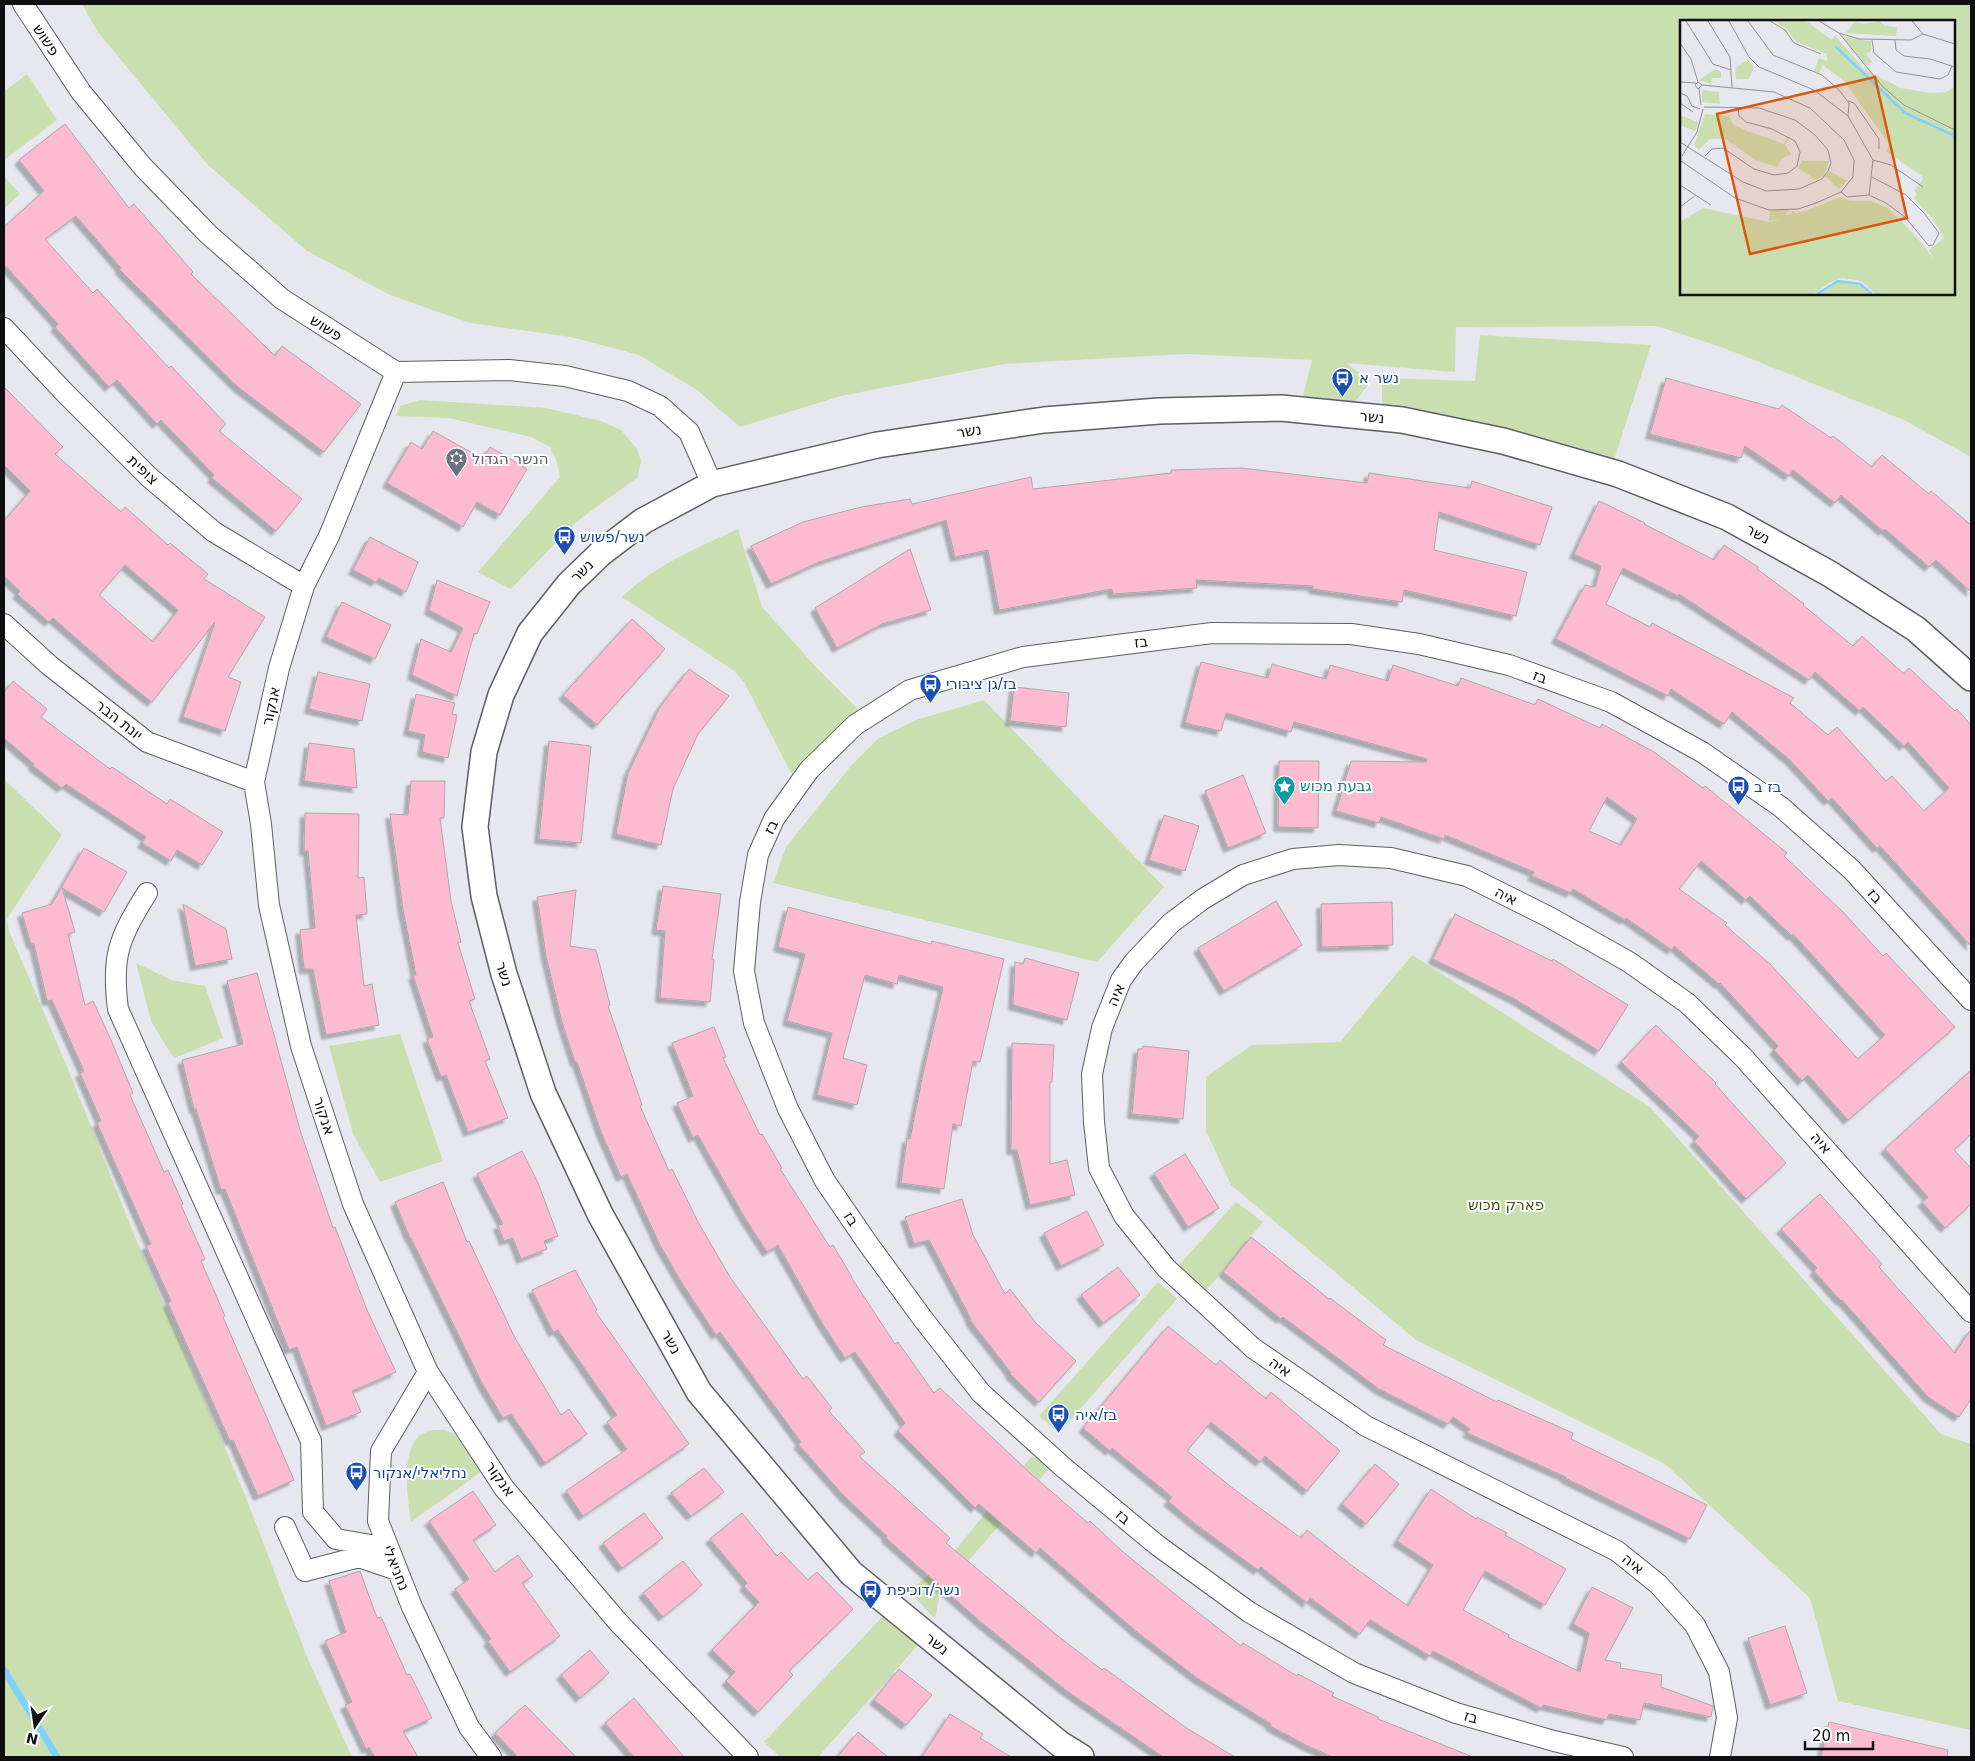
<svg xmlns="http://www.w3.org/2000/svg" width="1975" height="1761" font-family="'DejaVu Sans',Heebo,sans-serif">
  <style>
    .green { fill: #cadfb0; fill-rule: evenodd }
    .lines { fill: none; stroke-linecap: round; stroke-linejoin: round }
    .stream { stroke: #7fd1fd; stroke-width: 7 }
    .building { fill: #fdbbd2; stroke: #aea7a9; fill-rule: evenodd; filter: url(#shadow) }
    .minor-casing { stroke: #5d5e64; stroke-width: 22 }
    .tertiary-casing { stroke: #5d5e64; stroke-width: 28 }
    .minor { stroke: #fff; stroke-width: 20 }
    .tertiary { stroke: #fff; stroke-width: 25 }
    .labels { text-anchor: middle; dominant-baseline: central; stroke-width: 4; stroke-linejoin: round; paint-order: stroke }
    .street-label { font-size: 15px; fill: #0f0f12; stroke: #fff }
    .transit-label { font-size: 15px; fill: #164399; stroke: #fff; text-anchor: start }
    .worship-label { font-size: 15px; fill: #5b616d; stroke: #fff; text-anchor: start }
    .culture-label { font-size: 15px; fill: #0d838f; stroke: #fff; text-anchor: start }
    .park-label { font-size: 15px; fill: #3e5809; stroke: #fff }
    .inset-river { fill: none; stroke: #7fd1fd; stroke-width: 2.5 }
    .inset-road { fill: none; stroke: #919197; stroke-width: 1 }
    .view { fill: #dd550c; fill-opacity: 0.15; stroke: #dd550c; stroke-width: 2.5 }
    .inset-edge { fill: none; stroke: #0f0f12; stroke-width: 2.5 }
  </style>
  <defs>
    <filter id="shadow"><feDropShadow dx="-4.5" dy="4.5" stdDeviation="1" flood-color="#0004"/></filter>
  </defs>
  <rect width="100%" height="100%" fill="#e7e8ef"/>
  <!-- green -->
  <path class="green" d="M82,4H1971V457L1904,420L1724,348L1657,326L1456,327L1455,372L1346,363L1371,381L1348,411L1302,399L1312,360L1186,354L1004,364L841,396L740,427L697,390L639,355L571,337L470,323L390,295L307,251L207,164L97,31ZM1681,21H1954V294H1681Z
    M27,74L57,120L4,160V92Z
    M4,176L20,194L4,209Z
    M1480,335L1651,345L1613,463L1382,410V378L1475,381Z
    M420,400L546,408L601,421L621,430L637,449L641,461L638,477L576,522L511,589L478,572L560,477L557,462L550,447L531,437L449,418L396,416L400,406Z
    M738,529L762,607L816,667L866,717L791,773L744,682L734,671L622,597C655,565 697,548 738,529Z
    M984,700L1164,887L1097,962L773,883L786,847L850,767L879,738L916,720Z
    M4,779L62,835L7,919L9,931L68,1069L138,1244L243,1490L307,1657L352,1757H4Z
    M1412,955L1650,1107L1941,1434L1971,1444V1730L1838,1701L1810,1598L1665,1464L1416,1340L1231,1185L1206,1131V1077L1252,1045L1340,1042Z
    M136,963L171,980L205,986L223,1038L175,1058L171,1054L151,1021Z
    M400,1034L443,1161L380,1182L353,1134L329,1046Z
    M1236,1202L1263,1222L1206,1291L1179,1265Z
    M1158,1282L1177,1299L1059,1433L1039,1416Z
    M430,1430H445L455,1434L481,1472L411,1522C408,1499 400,1455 419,1436C422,1434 426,1432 430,1430Z
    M1031,1457L1056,1461L940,1593L935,1619L909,1591L948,1559Z
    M885,1614L918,1645L818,1757H780L764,1742Z"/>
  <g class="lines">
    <!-- stream -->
    <path class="stream" d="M4,1670L57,1757"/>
  </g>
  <!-- building -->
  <path class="building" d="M65,124L129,208L134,204L193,272L191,274L275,356L282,346L361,404L324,452L238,387L119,269L121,268L76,216L45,239L93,293L97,289L169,368L171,366L226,424L219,431L302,499L276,531L212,478L214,475L161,420L157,424L117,380L109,387L55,327L58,324L4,264V227L44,191L19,160Z
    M1666,378L1779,409L1782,405L1831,438L1833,436L1872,467L1882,455L1929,494L1931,491L1971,525V592L1936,560L1929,567L1885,529L1883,531L1841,495L1835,503L1793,470L1789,476L1745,446L1741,458L1650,434Z
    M4,387L63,447L55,454L121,512L125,507L168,545L170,543L208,574L204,579L265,617L228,677L241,682L225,731L183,717L215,622L152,702L125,681L53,618L49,622L17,594L20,591L4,576V521L30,491L4,465ZM125,565L178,610L153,642L99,595Z
    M433,431L483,459L490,447L527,469L500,515L477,502L463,527L387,483L411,442L422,449Z
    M1241,468L1367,483L1369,473L1470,488L1472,481L1552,507L1540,545L1439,512L1434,550L1527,572L1516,616L1404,590L1402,602L1313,589V586L1196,580L1197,588L1113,594L1112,589L999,610L988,550L955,557L946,520L819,562L771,584L751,546L803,522L861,507L910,499L912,504L1031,477L1033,489L1171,473V470Z
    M1599,501L1645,523L1644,524L1714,560L1724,545L1758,567L1757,569L1804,604L1803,605L1853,646L1862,636L1904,674L1909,668L1955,711L1957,709L1971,725V946L1880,846L1877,848L1832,798L1828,801L1790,760L1732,712L1724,724L1671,689L1668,696L1556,639L1585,585L1595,587L1601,566L1574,554ZM1623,568L1678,596L1679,594L1809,680L1815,672L1860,711L1863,707L1904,746L1908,742L1949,788L1924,811L1892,776L1886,781L1837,727L1828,735L1790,703L1794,698L1652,623L1650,627L1606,604Z
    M370,537L418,562L406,592L379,578L376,582L353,570Z
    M910,549L931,610L882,624L837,648L815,608Z
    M437,580L490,602L477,634L474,633L457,696L412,675L421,639L451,652L463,628L429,610Z
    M342,602L391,625L375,659L326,637Z
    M632,619L665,649L597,725L563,695Z
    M1201,662L1268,678L1272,664L1326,679L1330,665L1388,681L1393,665L1458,686L1461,678L1535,705L1538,699L1600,728L1602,724L1654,752L1703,788L1705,786L1787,853L1784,856L1844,913L1883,956L1886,953L1955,1027L1848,1120L1808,1075L1802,1081L1774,1050L1778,1046L1720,983L1719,984L1674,946L1672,950L1626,918L1625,920L1573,889L1571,893L1532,876L1534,872L1445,835L1444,839L1381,817L1379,823L1336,811L1351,761L1426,762L1427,759L1294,722L1291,732L1226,713L1221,731L1185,723ZM1607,797L1637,819L1621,845L1589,831ZM1701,861L1746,900L1750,896L1792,936L1793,934L1885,1035L1858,1059L1770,964L1725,925L1727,923L1679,889Z
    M689,669L729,696L698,734L673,789L661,845L616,834L628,773L660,707Z
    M318,672L370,684L362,721L309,709Z
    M13,681L47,709L41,717L110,769L112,767L167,804L170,799L223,832L202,865L177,850L171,861L142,843L146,837L66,784L62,788L33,766L34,764L4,738V692Z
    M1014,687L1069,693L1066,727L1010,721Z
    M416,694L455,703L452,714L457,715L448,758L422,752L425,735L408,731Z
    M549,741L591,746L581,843L539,839Z
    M309,743L354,749L357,788L304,781Z
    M1279,761H1319L1318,828L1278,827Z
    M1243,775L1266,833L1228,848L1205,791Z
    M411,781H445L444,818H440L451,901L461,942L458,943L475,999L469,1001L490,1059L485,1061L508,1118L468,1132L446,1075L441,1077L427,1039L433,1037L413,975H416L403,910L390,814L408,815Z
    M305,813L359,814L358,878L364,877L367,914L356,915L364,986L372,984L379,1025L326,1035L313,969H304L300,930L315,928L308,851H304Z
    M1164,815L1199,826L1185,871L1149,860Z
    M84,848L127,872L104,912L62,888L75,932L68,934L85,1005L93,1001L111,1040L133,1093L130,1095L164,1172L168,1170L183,1204L181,1205L205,1259L201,1261L225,1316L223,1317L294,1480L258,1496L233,1440L230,1441L168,1303L171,1301L146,1246L151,1244L97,1123L101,1121L80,1073L84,1071L52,1000L47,1001L34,944H31L22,913L52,904Z
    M663,886L721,894L712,959L714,960L710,1002L660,998L665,931L656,930Z
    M576,890L570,946L596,950L610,1005L608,1006L642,1105L640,1106L669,1171L672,1169L698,1222L730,1277L803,1379L807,1376L832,1408L829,1411L865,1452L859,1456L950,1538L946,1543L1058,1636L1102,1670L1104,1668L1188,1729L1235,1757H1163L1067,1691L983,1624L886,1538L887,1536L844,1496L798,1444L801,1442L720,1332L716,1335L682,1283L660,1245L627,1174L621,1177L601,1132L577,1062H575L562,1022L546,956L537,897Z
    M1276,901L1302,945L1224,991L1198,948Z
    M1392,902L1393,945L1322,947L1321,904Z
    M183,904L226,929L232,959L195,966Z
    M788,907L931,944L932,941L1004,959L980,1062L973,1061L961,1126L953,1124L944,1189L901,1183L907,1138L910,1139L923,1074L943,987L899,975L897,984L865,975L843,1058L867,1065L857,1105L817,1095L832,1033L787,1021L805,954L778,947Z
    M1455,914L1552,961L1553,959L1628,1005L1599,1051L1515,999L1433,959Z
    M1025,958L1079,973L1067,1020L1013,1005L1015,962L1023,964Z
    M257,973L300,1130L333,1228L335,1227L367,1310L396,1372L352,1391L361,1412L326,1426L297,1347L289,1350L225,1189L221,1190L196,1109H194L182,1060L243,1044L227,981Z
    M1656,1025L1716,1083L1715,1084L1786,1163L1746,1199L1694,1141L1699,1136L1621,1062Z
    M714,1027L726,1057L723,1058L760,1135L762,1134L782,1168L780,1169L830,1247L833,1245L852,1277H851L895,1344L898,1342L934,1393L940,1388L1031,1474L1088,1523L1090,1521L1122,1551L1186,1603L1241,1646L1243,1643L1297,1676L1298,1674L1334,1693L1332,1696L1378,1717V1719L1473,1757H1332L1306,1745L1270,1726L1271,1724L1197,1678L1137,1632L1040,1548L1036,1553L979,1504L975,1508L898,1431L905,1423L855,1352L845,1358L822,1323L778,1245L767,1252L745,1218L698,1135L693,1138L677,1103L693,1096L672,1043Z
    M1012,1043L1054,1045L1052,1082H1050V1164L1067,1160L1075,1195L1030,1205L1017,1150H1011Z
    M1143,1046L1189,1051L1183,1119L1132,1114L1138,1049H1142Z
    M1971,1070V1134L1954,1150L1971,1168V1204L1945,1228L1922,1202L1928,1197L1885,1149Z
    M522,1151L538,1183L558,1236L544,1241L547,1249L521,1259L513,1238L504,1241L498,1225L503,1224L477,1174Z
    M1185,1154L1219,1208L1188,1227L1154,1173Z
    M443,1182L467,1242L469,1241L515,1338L561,1415L569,1409L587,1434L545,1463L511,1414L503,1418L482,1383L411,1238H410L395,1202Z
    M1820,1194L1882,1264L1879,1267L1955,1353L1971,1329V1399L1959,1417L1928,1397L1842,1300L1841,1301L1814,1271L1817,1268L1781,1229Z
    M962,1199L973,1235L1005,1294L1010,1289L1036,1323L1076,1361L1039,1402L1010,1374L1011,1373L970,1320L971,1319L929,1240L914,1244L905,1217Z
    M1087,1211L1104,1245L1061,1266L1044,1233Z
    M1251,1237L1329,1299L1330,1298L1386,1340L1383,1345L1497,1402L1498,1400L1573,1433L1571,1439L1707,1505L1690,1539L1565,1478L1566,1477L1467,1433L1470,1429L1453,1417L1448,1424L1379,1389L1283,1317L1281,1319L1223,1272Z
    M1118,1267L1140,1295L1103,1323L1081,1295Z
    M575,1270L597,1310L595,1311L689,1444L583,1516L566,1491L627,1449L607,1422L617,1415L558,1330L553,1332L532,1290Z
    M1168,1326L1216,1365L1220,1360L1266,1399L1271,1392L1340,1451L1307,1491L1265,1456L1260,1462L1211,1422L1187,1451L1235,1490L1301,1538L1307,1530L1351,1565L1408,1606L1433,1565L1397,1541L1431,1489L1476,1519L1477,1517L1507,1533L1505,1535L1566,1569L1545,1605L1485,1571L1463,1610L1509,1635L1508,1637L1580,1672L1589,1633L1573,1624L1592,1587L1633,1608L1605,1660L1621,1663L1620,1668L1662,1675L1661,1687L1713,1706L1711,1717L1644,1703L1640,1720L1609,1714L1607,1720L1543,1705L1541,1708L1433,1651L1430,1656L1370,1620L1360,1634L1310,1598L1307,1603L1261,1567L1258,1570L1198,1526L1168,1501L1172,1497L1112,1448L1110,1451L1083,1428Z
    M1375,1464L1399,1484L1366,1524L1342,1504Z
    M704,1468L724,1492L691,1516L671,1493Z
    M473,1491L496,1525L473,1540L495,1572L518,1555L533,1576L522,1583L560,1636L510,1672L488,1641L491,1639L455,1589L469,1579L429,1521Z
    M644,1513L663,1538L622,1568L603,1543Z
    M742,1513L777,1556L781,1552L808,1580L817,1572L853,1609L789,1671L793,1675L758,1712L726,1681L735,1672L712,1650L759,1602L744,1586L747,1583L710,1539Z
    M683,1561L702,1585L663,1617L643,1593Z
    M360,1571L377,1618L381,1617L407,1675L410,1674L432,1718L403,1731L418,1757H375L369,1747L366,1749L345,1705L352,1702L325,1641L346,1632L329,1581Z
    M1785,1626L1807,1693L1770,1705L1748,1638Z
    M590,1650L609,1673L580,1698L561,1675Z
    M899,1669L932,1695L906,1725L874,1700Z
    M634,1698L684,1757H634L605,1723Z
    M525,1705L576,1757H518L495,1733Z
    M950,1714L983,1734L980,1738L1011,1757H922Z
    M1829,1722L1948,1750L1947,1757H1821Z
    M858,1732L888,1757H837Z"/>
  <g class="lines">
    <defs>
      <path id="minor" d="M23,4L81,92L143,167L208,234L282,299L396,372L509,370L565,376L628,391L660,406L689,432L712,484
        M4,328L65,393L149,477L214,532L304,586
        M396,372L329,536L304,586L279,668L254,782L261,824L269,905L301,1046L353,1204L428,1372L504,1488L618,1622L748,1757
        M4,624L49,665L147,742L254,782
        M147,893C119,938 111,956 118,1009L311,1441L313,1512L336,1539L388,1548
        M428,1372L381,1451L378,1521L412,1607L469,1727L491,1757
        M285,1527L305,1571L359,1557L397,1570
        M1623,1757L1554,1741L1456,1713L1354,1673L1249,1612L1157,1545L1063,1467L981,1393L923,1319L866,1241L825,1181L788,1109L754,1023L744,971L750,902L758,855L774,819L809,770L855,725L910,690L1023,657L1212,633L1351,634L1419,644L1509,665L1611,702L1702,752L1781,807L1852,870L1971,1000
        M1720,1757L1727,1718L1719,1672L1695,1625L1658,1584L1617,1551L1366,1426L1253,1348L1166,1268L1124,1216L1099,1168L1094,1122L1092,1074L1102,1028L1121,980L1134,962L1171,923L1203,899L1243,875L1293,859L1339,855L1391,858L1467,876L1549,917L1629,962L1687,1003L1743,1057L1971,1312"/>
      <path id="tertiary" d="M1081,1757L1060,1744L851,1573L699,1392L600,1214L543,1093L504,974L484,896L475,827L484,752L501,695L530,633L569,584L601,553L643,521L712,484L877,445L1044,420L1159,411L1281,408L1402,420L1503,441L1618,474L1727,517L1830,574L1916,629L1971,678"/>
    </defs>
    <!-- minor casing -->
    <use href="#minor" class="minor-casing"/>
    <!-- tertiary casing -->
    <use href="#tertiary" class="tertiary-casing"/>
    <!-- minor -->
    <use href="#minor" class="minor"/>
    <!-- tertiary -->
    <use href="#tertiary" class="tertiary"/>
  </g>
  <!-- icons -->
  <defs>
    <symbol id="bus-pin" viewBox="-11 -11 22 30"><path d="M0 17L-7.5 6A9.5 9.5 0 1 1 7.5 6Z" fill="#1a4fb4" stroke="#fff"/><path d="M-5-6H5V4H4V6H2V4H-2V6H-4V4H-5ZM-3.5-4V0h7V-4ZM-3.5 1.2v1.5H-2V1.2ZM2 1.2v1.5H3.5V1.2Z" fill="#fff"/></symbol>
    <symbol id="synagogue-pin" viewBox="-11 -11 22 30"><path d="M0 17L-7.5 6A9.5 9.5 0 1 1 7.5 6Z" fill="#6b7280" stroke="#fff"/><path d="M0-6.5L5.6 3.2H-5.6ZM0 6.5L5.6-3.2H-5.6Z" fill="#fff"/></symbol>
    <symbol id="sight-pin" viewBox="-11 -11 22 30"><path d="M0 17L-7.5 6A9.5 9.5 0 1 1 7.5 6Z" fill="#0f9aa8" stroke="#fff"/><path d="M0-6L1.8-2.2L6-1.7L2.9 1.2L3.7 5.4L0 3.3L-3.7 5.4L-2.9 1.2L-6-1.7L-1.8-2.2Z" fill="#fff"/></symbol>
  </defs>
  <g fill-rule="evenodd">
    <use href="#bus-pin" x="1330" y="366" width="25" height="34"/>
    <use href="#synagogue-pin" x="444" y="446" width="25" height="34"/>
    <use href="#bus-pin" x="552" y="524" width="25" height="34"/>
    <use href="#bus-pin" x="918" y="672" width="25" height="34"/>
    <use href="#sight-pin" x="1272" y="774" width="25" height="34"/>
    <use href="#bus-pin" x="1726" y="774" width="25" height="34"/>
    <use href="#bus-pin" x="1046" y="1402" width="25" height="34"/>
    <use href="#bus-pin" x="344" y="1460" width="25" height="34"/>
    <use href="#bus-pin" x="858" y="1578" width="25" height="34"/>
  </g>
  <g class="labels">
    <!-- street labels -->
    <g class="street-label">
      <text transform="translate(46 40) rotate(56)">פשוש</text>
      <text transform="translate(326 328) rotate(33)">פשוש</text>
      <text transform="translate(1372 417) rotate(6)">נשר</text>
      <text transform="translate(969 431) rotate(-9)">נשר</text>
      <text transform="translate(143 470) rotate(43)">צופית</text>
      <text transform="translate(1758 534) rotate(29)">נשר</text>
      <text transform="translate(582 571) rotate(-44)">נשר</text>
      <text transform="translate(1141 642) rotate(-7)">בז</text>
      <text transform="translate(1540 677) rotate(20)">בז</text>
      <text transform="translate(271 706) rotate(-78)">אנקור</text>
      <text transform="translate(119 720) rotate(38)">יונת הבר</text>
      <text transform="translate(771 827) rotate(-64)">בז</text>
      <text transform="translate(1506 896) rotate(27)">איה</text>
      <text transform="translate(1875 896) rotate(47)">בז</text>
      <text transform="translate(504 974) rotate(73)">נשר</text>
      <text transform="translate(1116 995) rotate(-67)">איה</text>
      <text transform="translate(324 1116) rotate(72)">אנקור</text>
      <text transform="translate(1821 1143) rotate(48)">איה</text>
      <text transform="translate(851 1219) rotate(56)">בז</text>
      <text transform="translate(671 1342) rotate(61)">נשר</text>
      <text transform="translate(1280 1367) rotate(35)">איה</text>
      <text transform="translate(500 1479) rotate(54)">אנקור</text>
      <text transform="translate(1123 1517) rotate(40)">בז</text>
      <text transform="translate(1633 1564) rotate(39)">איה</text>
      <text transform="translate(396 1568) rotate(68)">נחניאלי</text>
      <text transform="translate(937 1644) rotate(39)">נשר</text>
      <text transform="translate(1471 1717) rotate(16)">בז</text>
    </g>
    <!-- transit labels -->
    <g class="transit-label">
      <text x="1359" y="378">נשר א</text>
      <text x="580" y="537">נשר/פשוש</text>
      <text x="946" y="684">בז/גן ציבורי</text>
      <text x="1754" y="787">בז ב</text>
      <text x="1075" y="1415">בז/איה</text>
      <text x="373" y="1473">נחליאלי/אנקור</text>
      <text x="887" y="1590">נשר/דוכיפת</text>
    </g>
    <!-- worship labels -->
    <g class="worship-label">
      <text x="472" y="459">הנשר הגדול</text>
    </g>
    <!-- culture labels -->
    <g class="culture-label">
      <text x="1300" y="786">גבעת מכוש</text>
    </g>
    <!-- park labels -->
    <g class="park-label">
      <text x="1506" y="1205">פארק מכוש</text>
    </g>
  </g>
  <!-- overview -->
  <g transform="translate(1680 20)">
    <rect width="275" height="275" fill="#e7e8ef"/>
    <path d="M93,1H126L152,20L155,15L184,49L221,68L250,73L266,72L275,67V274H195L182,261L162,258L149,263L134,274H0V202L23,188L89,202L102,199L89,201L90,190H109L105,195L112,194V190L116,193L126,191L160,177L170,181H191L208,188L235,215L254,239L249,230L264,218L253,199L234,178L237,174L234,171L243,159L242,156L207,132L209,124L164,61L143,45L139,53L134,51L139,38L147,41V34L117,22L104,7ZM175,1L183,4L200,1L205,6L217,7L216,16L166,13ZM161,16L191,21V31L186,34L192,42L187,46ZM68,40L74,47L69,59H56L55,48ZM35,49L41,52V58H32L31,64L19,60ZM22,70L39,72L40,84L22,82ZM25,94L49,96L53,104L67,111L104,124L107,117L110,118L105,125L111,134L101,139L97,147L75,140L46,119H30L19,130L14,125ZM0,95L19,103L15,111L0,105ZM122,141H149L144,155L136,160L118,148ZM150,151L167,161L159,169L145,156ZM166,262L182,267L190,274H140L156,263Z" fill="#cadfb0"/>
    <path class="inset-river" d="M155,26L225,93L275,116M137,274L158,261L180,264L192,274"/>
    <path class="inset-road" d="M6,1L33,44L51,50M28,1L50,37L52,68M49,1L69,37L79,47L134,70L168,96L193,140L189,175M68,1L93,35L142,55L158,69L169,83L168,96M90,1L105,10L114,23L141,34M139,1L159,13L179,19L231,20L243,14M232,1L243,14L275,24M159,13L203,67L224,85L275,110M192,20L194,33L216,52L260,59L268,55L272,46M215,20L216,30L224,36L250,39L275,47M0,23L11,39L18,62M0,62L16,63M19,68L21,85M0,73L7,76L12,86L20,89M168,81L174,83L199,119V129M0,83L13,92M0,122L63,162L86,171L119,169L142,159L148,151L151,143L148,130L135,115L115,100L79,88L24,87M2,136L17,112L23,89M25,136L32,129L43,128L74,149L94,155L108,153L117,146L120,132L115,121L92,109L66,102L59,96L58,87M193,140L211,145L243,167M1,141L55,178L89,190L118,189L136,183L161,172L173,157L174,140L164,120L130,88L94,72L22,65L18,62L15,65L18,69L22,65M0,165L31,185M161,172L167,177L189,175L206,183L225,197L249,226L253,225L259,213L244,193L226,175L192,157M0,187L16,175"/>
    <path class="view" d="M195,57L227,198L70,234L37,94Z"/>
    <rect width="275" height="275" class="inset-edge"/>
  </g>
  <!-- border -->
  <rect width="1975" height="1761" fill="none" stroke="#0f0f12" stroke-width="10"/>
  <!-- north arrow -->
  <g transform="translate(35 1726) rotate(193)" stroke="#ffffff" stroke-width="4" paint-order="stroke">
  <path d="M0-4L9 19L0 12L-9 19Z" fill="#0f0f12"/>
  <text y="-8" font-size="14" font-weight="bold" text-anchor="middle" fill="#0f0f12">N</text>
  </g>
  <!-- scale -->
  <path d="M1805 1741v8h68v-8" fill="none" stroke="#0f0f12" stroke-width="2.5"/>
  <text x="1812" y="1741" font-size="15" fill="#0f0f12" stroke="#ffffff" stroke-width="4" paint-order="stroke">20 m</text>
</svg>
